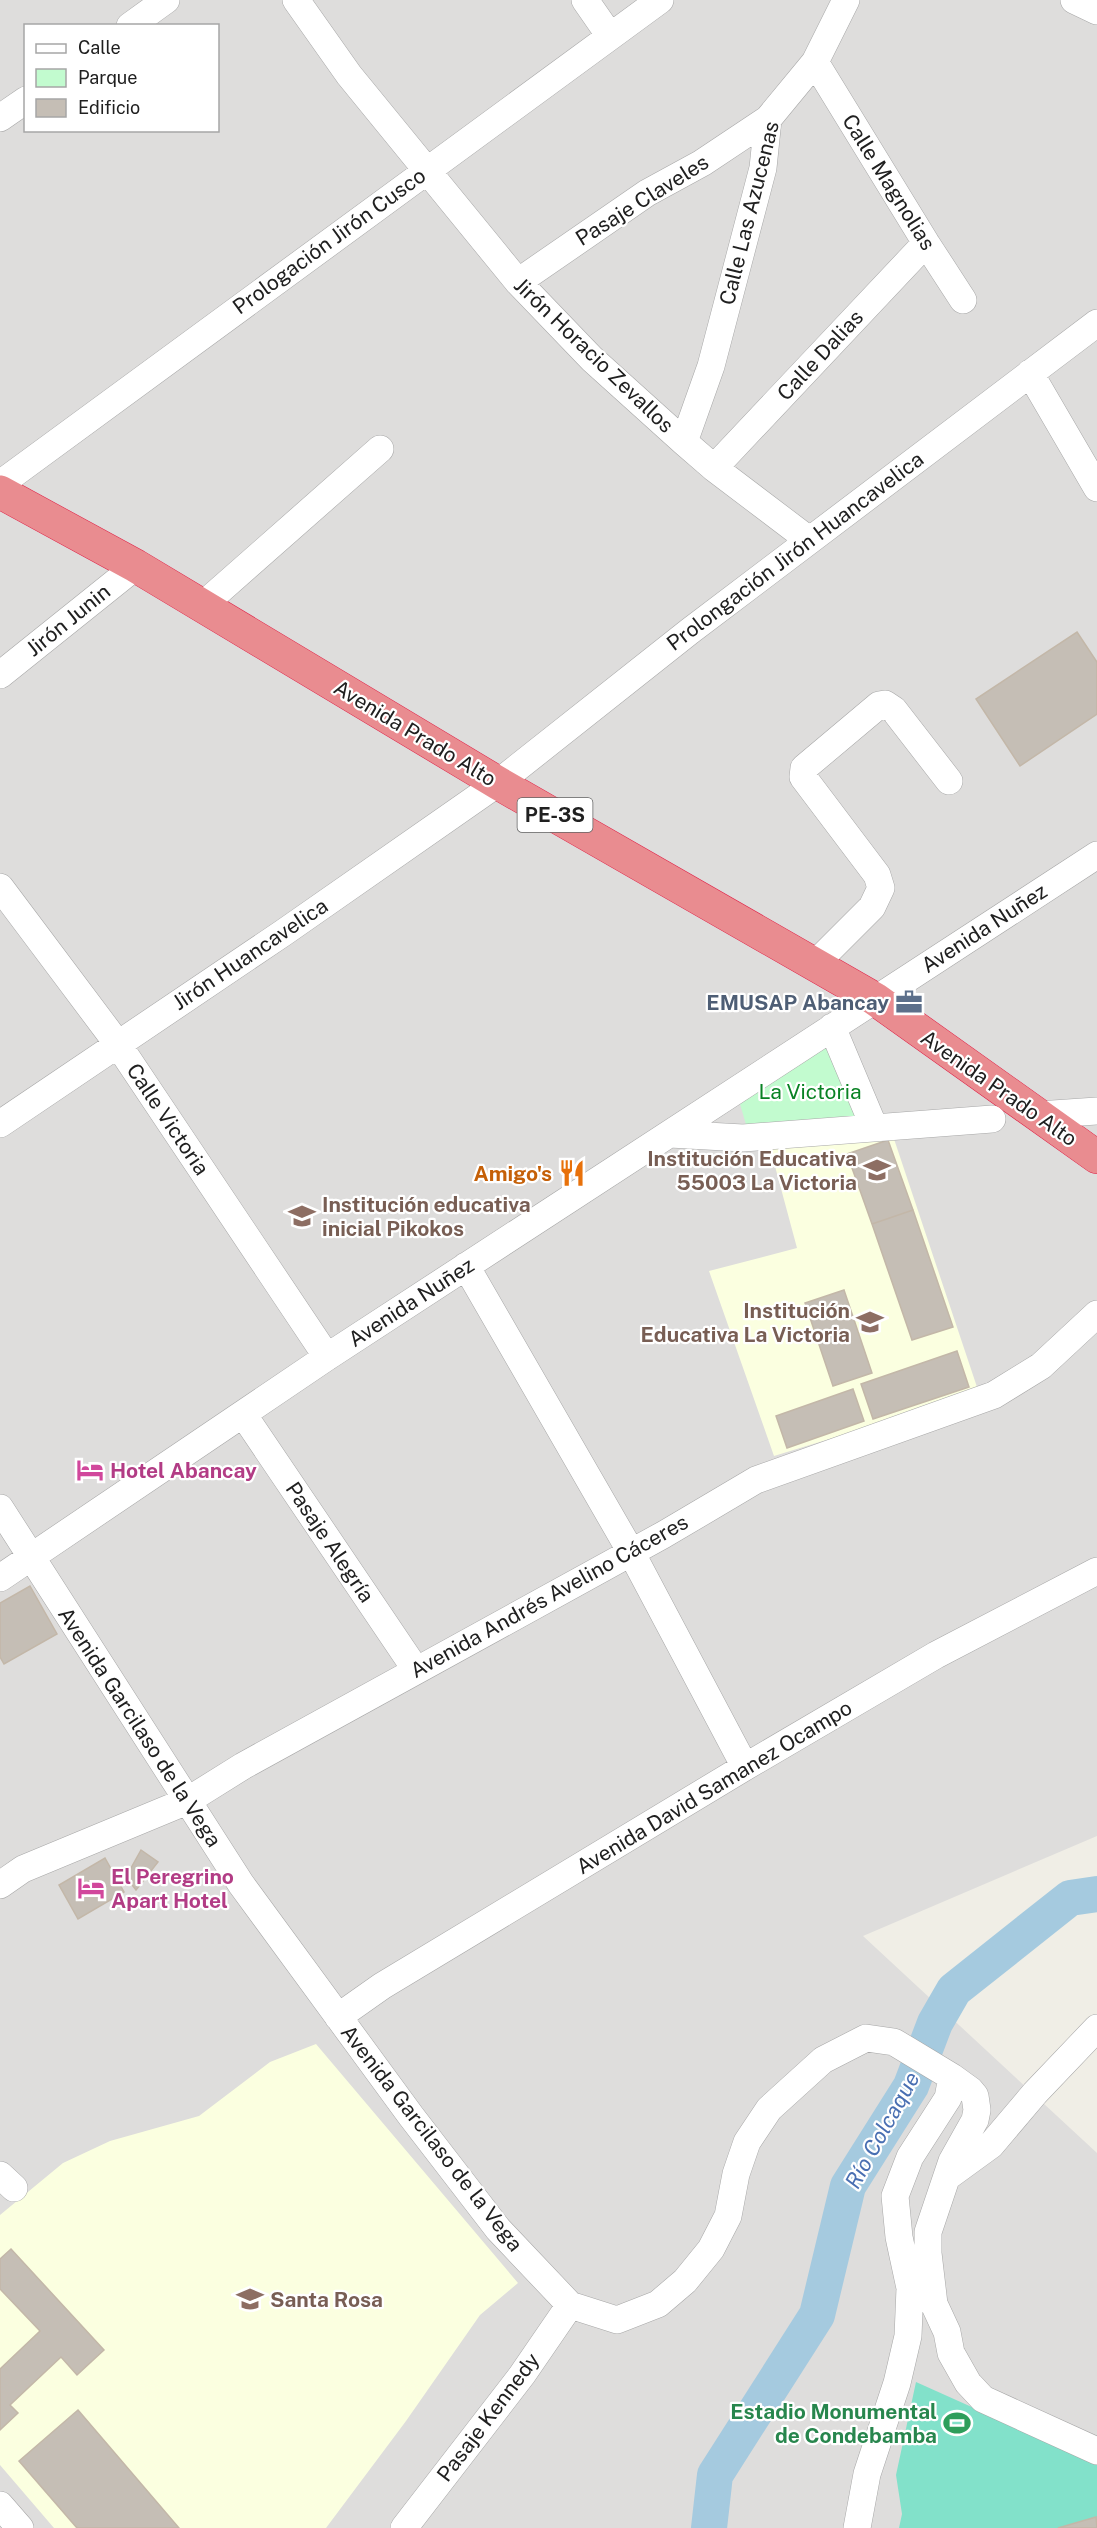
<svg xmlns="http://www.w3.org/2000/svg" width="1097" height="2528" font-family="'Public Sans',sans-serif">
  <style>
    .residential { fill: #dedddc; fill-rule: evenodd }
    .education { fill: #fbffe0 }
    .park { fill: #c2fbcf }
    .pitch { fill: #82e1ca }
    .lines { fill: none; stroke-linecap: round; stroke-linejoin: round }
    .river { stroke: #a5cadf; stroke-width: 36 }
    .building { fill: #c5beb5; stroke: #c3b7a8; stroke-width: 1.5 }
    .minor-casing { stroke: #a7a7a7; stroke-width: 28 }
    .highway-casing { stroke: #df2248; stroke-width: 34 }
    .minor { stroke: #fff; stroke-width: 27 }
    .highway { stroke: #e98c90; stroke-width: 33 }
    .labels { text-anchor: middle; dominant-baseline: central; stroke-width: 4.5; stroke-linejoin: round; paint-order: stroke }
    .shield { fill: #fff; stroke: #636363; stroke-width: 1.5 }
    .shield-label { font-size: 20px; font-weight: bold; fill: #202020 }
    .street-label { font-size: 21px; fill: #202020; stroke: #fff }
    .service-label { font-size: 21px; font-weight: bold; fill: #4e5e75; stroke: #fff; text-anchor: end }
    .park-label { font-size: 21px; fill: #098224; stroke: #fff }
    .education-label { font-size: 21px; font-weight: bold; fill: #785e54; stroke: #fff; text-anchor: end }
    .food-label { font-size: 21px; font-weight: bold; fill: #c56008; stroke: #fff; text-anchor: end }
    .hotel-label { font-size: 21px; font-weight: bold; fill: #b23c85; stroke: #fff; text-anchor: start }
    .leisure-label { font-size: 21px; font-weight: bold; fill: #27864d; stroke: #fff; text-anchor: end }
    .water-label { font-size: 22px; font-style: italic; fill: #496fb2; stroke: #fff }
  </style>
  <rect width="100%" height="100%" fill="#f0eee6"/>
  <!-- residential -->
  <path class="residential" d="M0,0H1097V1836L863,1936L1097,2153V2528H0ZM26,26H218V130H26Z"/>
  <!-- education -->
  <path class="education" d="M892,1133L979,1393L774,1456L709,1271L797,1248L769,1144Z
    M316,2044L518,2283L480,2315L406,2421L326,2528H54L0,2465V2215L63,2163L110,2141L199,2116L270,2062Z"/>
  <!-- park -->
  <path class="park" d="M826,1037L864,1121L747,1128L740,1104Z"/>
  <!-- pitch -->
  <path class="pitch" d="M916,2382L1097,2463V2528H899L902,2514L896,2475Z"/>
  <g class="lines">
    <!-- river -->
    <path class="river" d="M709,2528L715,2475L817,2315L848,2186L911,2086L935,2023L954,1990L1070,1898L1097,1894"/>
  </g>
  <!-- building -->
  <path class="building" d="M1077,632L1097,662V714L1020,766L976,699Z
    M888,1140L913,1210L872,1224L847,1154Z
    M913,1210L953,1327L912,1340L872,1224Z
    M844,1290L872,1373L833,1386L805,1303Z
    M957,1351L969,1387L873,1419L861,1384Z
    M853,1389L864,1421L787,1448L776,1416Z
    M30,1586L57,1634L4,1664L0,1657V1603Z
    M141,1850L158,1862L136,1890L126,1877Z
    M105,1858L124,1892L78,1919L59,1885Z
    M11,2249L104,2350L77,2375L61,2357L10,2405L18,2413L0,2430V2369L40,2331L0,2289V2259Z
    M78,2410L179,2528H77L19,2461Z
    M1096,2517L1097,2528H1058Z"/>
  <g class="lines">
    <defs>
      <path id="minor" d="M296,0L349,75L518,282L592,359L684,442L714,468L809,540
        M585,0L610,36
        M1074,0L1097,11
        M130,26L166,0
        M815,62L926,243L963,300
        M0,118L26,100
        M518,282L647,193L702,163L768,119
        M1030,373L1097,488
        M684,442L711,366L763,168L768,119L815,62L846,0
        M714,468L926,243
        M0,484L660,0
        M203,605L380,449
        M0,675L136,566
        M0,887L117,1043L327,1357
        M815,964L872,907L881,888L877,875L803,777L804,768L879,705L885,704L894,710L949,781
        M832,1027L874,1127
        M1038,1115L1097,1111
        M0,1124L283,933L498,783L690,631L1097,323
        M670,1134L743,1138L992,1119
        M466,1266L631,1552L745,1767
        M243,1414L416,1670
        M0,1508L241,1884L411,2116L498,2229L570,2305L617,2320L658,2304L685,2281L711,2249L728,2216L736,2174L747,2142L769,2109L823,2060L866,2038L894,2042L952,2077L948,2098L910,2157L895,2196L899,2237L910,2288L908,2336L897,2383L867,2474L857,2528
        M0,1578L327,1357L1097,855
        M0,1885L23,1869L187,1801L243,1766L663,1535L756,1480L994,1395L1041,1366L1097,1314
        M338,2017L382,1986L745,1767L936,1655L1097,1571
        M952,2077L970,2090L975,2096L977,2110L975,2120L952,2161L928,2232V2253L934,2304L947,2332L951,2353L968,2383L983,2399L1097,2451
        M0,2175L14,2188
        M947,2177L991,2145L1035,2093L1097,2028
        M0,2505L20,2528
        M404,2528L522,2375L570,2305"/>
      <path id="highway" d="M0,492L136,566L498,783L875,999L1097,1157"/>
    </defs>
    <!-- minor casing -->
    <use href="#minor" class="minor-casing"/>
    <!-- highway casing -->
    <use href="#highway" class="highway-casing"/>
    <!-- minor -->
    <use href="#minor" class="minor"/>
    <!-- highway -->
    <use href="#highway" class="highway"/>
  </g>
  <!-- icons -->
  <defs>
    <symbol id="office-bare" viewBox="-9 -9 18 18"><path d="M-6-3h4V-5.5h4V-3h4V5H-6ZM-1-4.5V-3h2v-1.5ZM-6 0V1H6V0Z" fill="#5c6f8a" stroke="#fff" stroke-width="2.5" paint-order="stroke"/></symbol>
    <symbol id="school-bare" viewBox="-9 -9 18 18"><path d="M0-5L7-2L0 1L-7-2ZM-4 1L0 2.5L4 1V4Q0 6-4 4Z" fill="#8d6e63" stroke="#fff" stroke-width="2.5" paint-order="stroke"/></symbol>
    <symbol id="restaurant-bare" viewBox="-9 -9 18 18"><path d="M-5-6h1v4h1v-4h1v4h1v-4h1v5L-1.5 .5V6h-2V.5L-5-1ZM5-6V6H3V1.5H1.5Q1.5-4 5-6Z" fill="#e8710a" stroke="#fff" stroke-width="2.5" paint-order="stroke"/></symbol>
    <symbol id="hotel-bare" viewBox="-9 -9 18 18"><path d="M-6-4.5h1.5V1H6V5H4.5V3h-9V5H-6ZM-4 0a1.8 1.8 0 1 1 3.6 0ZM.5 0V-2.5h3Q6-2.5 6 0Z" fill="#d1479c" stroke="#fff" stroke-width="2.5" paint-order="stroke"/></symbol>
    <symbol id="stadium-bare" viewBox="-9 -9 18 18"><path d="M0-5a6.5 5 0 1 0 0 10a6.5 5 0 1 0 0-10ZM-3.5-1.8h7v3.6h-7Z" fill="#2e9e5b" stroke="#fff" stroke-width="2.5" paint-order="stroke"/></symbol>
  </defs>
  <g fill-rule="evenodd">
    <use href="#office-bare" x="890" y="983" width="38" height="38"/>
    <use href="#school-bare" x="858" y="1151" width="38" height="38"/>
    <use href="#restaurant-bare" x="553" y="1154" width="38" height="38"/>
    <use href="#school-bare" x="283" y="1197" width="38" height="38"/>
    <use href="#school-bare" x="851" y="1303" width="38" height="38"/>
    <use href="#hotel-bare" x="71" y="1451" width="38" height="38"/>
    <use href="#hotel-bare" x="72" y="1869" width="38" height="38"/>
    <use href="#school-bare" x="231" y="2280" width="38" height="38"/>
    <use href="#stadium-bare" x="938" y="2404" width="38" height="38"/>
  </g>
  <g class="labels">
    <!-- shield labels -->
    <rect class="shield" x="517.5" y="798" width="75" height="34" rx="4.5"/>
    <g class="shield-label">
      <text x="555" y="815">PE-3S</text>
    </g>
    <!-- street labels -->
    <g class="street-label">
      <text transform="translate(889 182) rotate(58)">Calle Magnolias</text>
      <text transform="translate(642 200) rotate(-32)">Pasaje Claveles</text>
      <text transform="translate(749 213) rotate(-76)">Calle Las Azucenas</text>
      <text transform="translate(329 241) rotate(-36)">Prologación Jirón Cusco</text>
      <text transform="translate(594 355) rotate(44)">Jirón Horacio Zevallos</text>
      <text transform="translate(820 355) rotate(-47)">Calle Dalias</text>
      <text transform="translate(795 551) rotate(-37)">Prolongación Jirón Huancavelica</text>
      <text transform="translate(68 620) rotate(-39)">Jirón Junin</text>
      <text transform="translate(415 733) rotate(31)">Avenida Prado Alto</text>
      <text transform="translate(984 928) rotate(-33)">Avenida Nuñez</text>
      <text transform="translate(250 954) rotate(-34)">Jirón Huancavelica</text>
      <text transform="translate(999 1088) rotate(35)">Avenida Prado Alto</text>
      <text transform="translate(168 1119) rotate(56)">Calle Victoria</text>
      <text transform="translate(411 1302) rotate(-33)">Avenida Nuñez</text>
      <text transform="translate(330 1542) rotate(56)">Pasaje Alegría</text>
      <text transform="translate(549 1596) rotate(-29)">Avenida Andrés Avelino Cáceres</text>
      <text transform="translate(140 1727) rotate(57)">Avenida Garcilaso de la Vega</text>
      <text transform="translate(714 1787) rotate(-31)">Avenida David Samanez Ocampo</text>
      <text transform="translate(432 2138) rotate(52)">Avenida Garcilaso de la Vega</text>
      <text transform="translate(488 2417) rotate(-53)">Pasaje Kennedy</text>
    </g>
    <!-- service labels -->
    <g class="service-label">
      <text x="889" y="1002">EMUSAP Abancay</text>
    </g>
    <!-- park labels -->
    <g class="park-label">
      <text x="810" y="1091">La Victoria</text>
    </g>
    <!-- education labels -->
    <g class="education-label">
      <text x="857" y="1158">Institución Educativa<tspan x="857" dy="24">55003 La Victoria</tspan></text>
      <text x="322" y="1204" text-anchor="start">Institución educativa<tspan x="322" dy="24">inicial Pikokos</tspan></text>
      <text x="850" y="1310">Institución<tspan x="850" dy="24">Educativa La Victoria</tspan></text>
      <text x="270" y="2299" text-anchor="start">Santa Rosa</text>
    </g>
    <!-- food labels -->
    <g class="food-label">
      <text x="552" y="1173">Amigo's</text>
    </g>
    <!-- hotel labels -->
    <g class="hotel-label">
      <text x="110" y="1470">Hotel Abancay</text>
      <text x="111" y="1876">El Peregrino<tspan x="111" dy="24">Apart Hotel</tspan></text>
    </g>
    <!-- leisure labels -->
    <g class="leisure-label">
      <text x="937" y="2411">Estadio Monumental<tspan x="937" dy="24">de Condebamba</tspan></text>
    </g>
    <!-- water labels -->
    <g class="water-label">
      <text transform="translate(882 2130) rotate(-61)">Río Colcaque</text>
    </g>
  </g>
  <!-- legend -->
  <rect x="24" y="24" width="195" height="108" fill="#ffffff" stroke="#a6a6a6" stroke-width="1.5"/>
  <rect x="36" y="44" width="30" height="9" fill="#ffffff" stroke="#a6a6a6" stroke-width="1.5"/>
  <text x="78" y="54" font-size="18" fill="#202020">Calle</text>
  <rect x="36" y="69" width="30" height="18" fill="#c2fbcf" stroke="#a6a6a6" stroke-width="1.5"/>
  <text x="78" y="84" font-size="18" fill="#202020">Parque</text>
  <rect x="36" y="99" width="30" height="18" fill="#c5beb5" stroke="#a6a6a6" stroke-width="1.5"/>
  <text x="78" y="114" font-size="18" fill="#202020">Edificio</text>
</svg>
